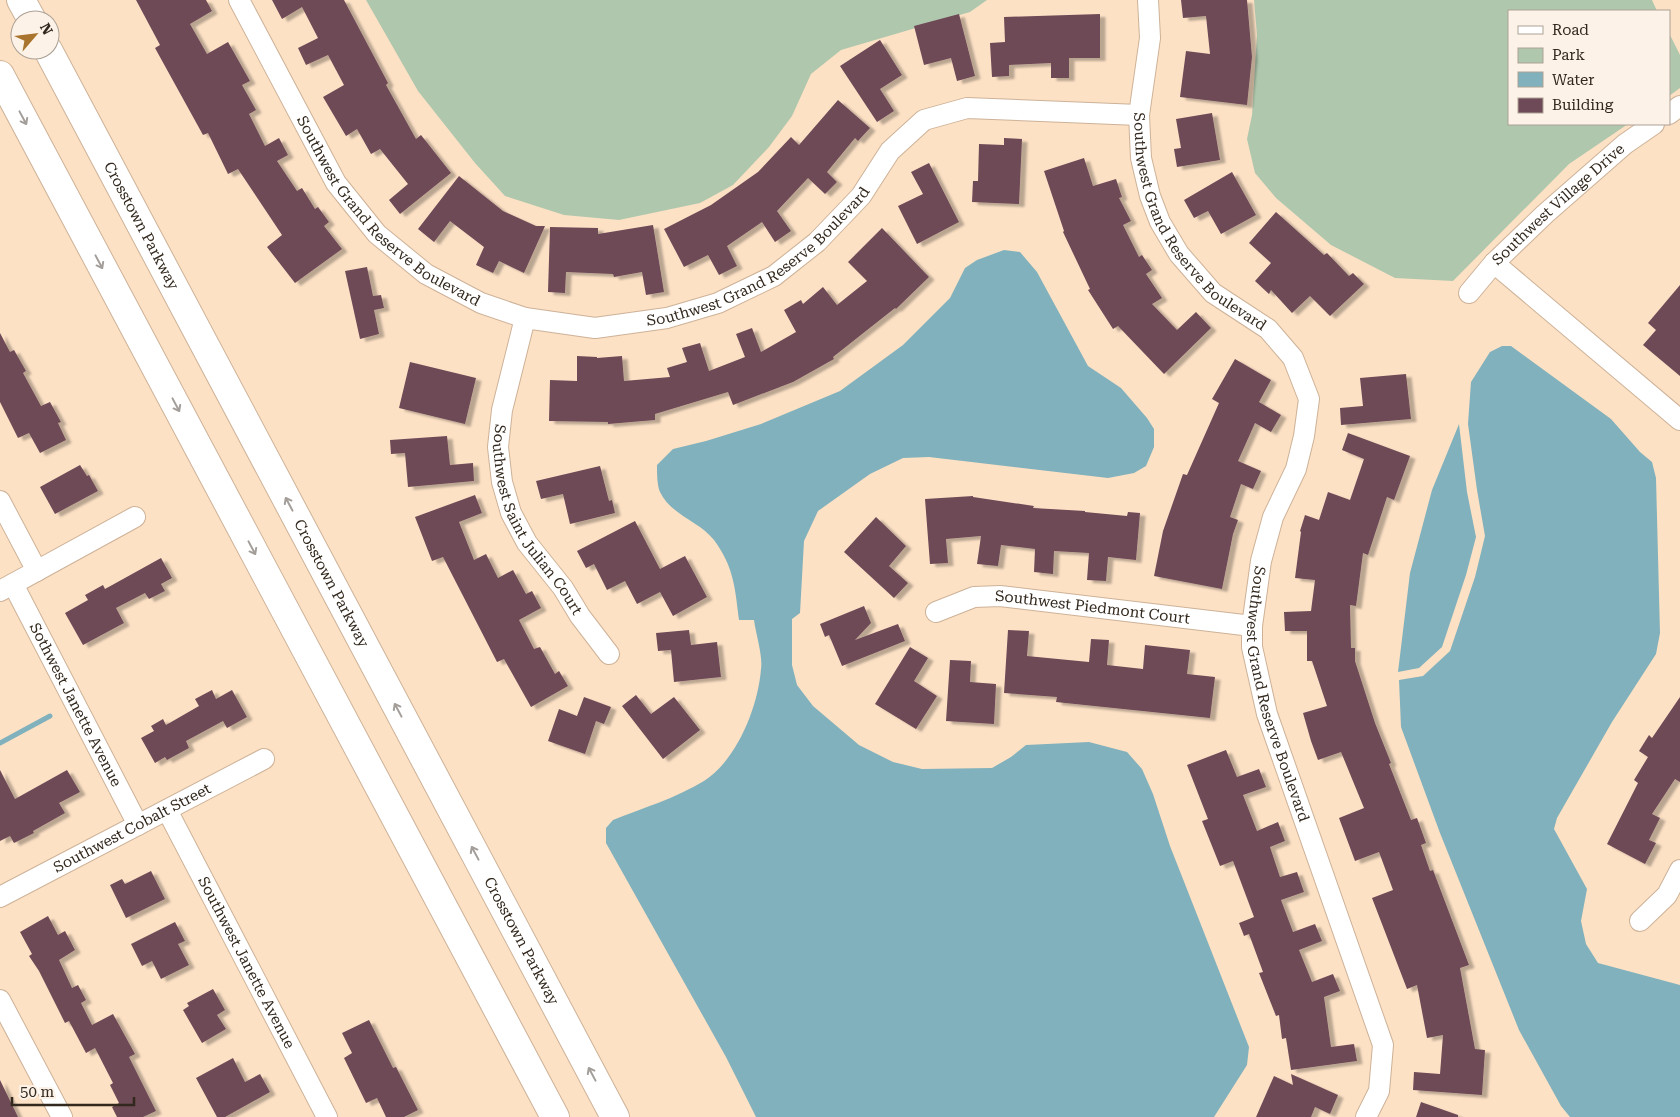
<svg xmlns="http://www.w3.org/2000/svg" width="1680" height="1117" font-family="'Roboto Serif',serif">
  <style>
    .green { fill: #afc7ad }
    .water { fill: #81b1bc }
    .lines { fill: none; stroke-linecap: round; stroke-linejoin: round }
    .stream { stroke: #81b1bc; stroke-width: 5 }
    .building { fill: #6e4957; filter: url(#shadow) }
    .minor-casing { stroke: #cdb298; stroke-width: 22 }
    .secondary-casing { stroke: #cdb298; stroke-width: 30 }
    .minor { stroke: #fff; stroke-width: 20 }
    .secondary { stroke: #fff; stroke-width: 28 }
    .oneway { stroke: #a39e99 }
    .labels { text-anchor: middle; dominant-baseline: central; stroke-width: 5; stroke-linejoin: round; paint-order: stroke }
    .street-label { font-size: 15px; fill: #32281d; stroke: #fdf2e7 }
  </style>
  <defs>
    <filter id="shadow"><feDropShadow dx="5.5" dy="3" stdDeviation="1" flood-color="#0004"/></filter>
  </defs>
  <rect width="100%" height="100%" fill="#fde1c5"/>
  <!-- green -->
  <path class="green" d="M366,0H987L970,12L841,50L811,74L792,116L769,147L733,185L700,203L619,220L564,215L505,196L475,163L418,91Z
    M1254,0H1652L1657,11H1509V124H1628L1569,164L1453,281L1395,278L1331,245L1276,198L1255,173L1247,139L1252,115L1257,35Z
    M1669,33L1680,55V88L1669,96Z"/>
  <!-- water -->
  <path class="water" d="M1004,250L1020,252L1037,272L1088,366L1121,388L1147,418L1154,429V447L1146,466L1134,473L1108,478L929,457L903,458L870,474L818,511L804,541L800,613L792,619V665L797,685L813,706L859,745L893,762L922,769L992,768L1011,757L1026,745L1089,742L1127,752L1142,769L1153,794L1170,846L1249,1047L1247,1065L1214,1117H756L726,1057L606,843V828L613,820C643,808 676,798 704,781C737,760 758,707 761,669C763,656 756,635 754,620H739C735,588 734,567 714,540C699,521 671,515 660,492C657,485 657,473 657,465L673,449L706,441L761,424L840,391L903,345L950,298L965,268L977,260Z
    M1502,346H1511L1611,419L1640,452L1652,462L1656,478L1660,633L1656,654L1612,722L1557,818L1554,829L1587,889L1581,921L1586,944L1598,963L1680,985V1117H1570L1561,1106L1519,1030L1440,833L1401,727L1399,680L1423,676L1450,651L1475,577L1485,536L1477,490L1468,424L1471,382L1490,352Z
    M1459,424L1467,492L1476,537L1466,575L1442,647L1419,668L1398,672L1410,573L1432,490Z"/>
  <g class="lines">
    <!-- stream -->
    <path class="stream" d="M0,743L50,716"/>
  </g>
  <!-- building -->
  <path class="building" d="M136,0H206L212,11L190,24L207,54L228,42L250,81L242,85L256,110L249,114L265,146L279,138L288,155L277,161L297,191L302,188L315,209L318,207L329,222L324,226L342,249L295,283L267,247L282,235L238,169L228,174L208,133L203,135L155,48L160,45Z
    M272,0H344L388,83L386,85L416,139L421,135L451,173L400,214L389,200L408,184L380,149L371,154L357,129L346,136L323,97L344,85L328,55L306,65L298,48L318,38L302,7L282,19Z
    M1181,0H1247L1252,57L1247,105L1180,97L1186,51L1210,54L1206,16L1183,18Z
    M959,14L975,76L957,81L951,58L924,65L914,26Z
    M1100,14V58H1069V78H1051V63L1009,65V76L992,77L990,43L1005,42L1004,17Z
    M880,40L902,75L880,89L894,111L877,122L840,66Z
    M838,100L870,128L858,141L855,138L827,172L837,182L825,194L808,178L777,211L791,231L775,242L762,222L727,246L737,266L719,275L708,255L684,267L664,229L711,205L758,172L791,137L799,145Z
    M1212,113L1220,160L1177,167L1174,149L1181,148L1176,119Z
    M1004,138L1022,139L1019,204L972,202L973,181H978L979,144L1004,145Z
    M1084,158L1093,186L1116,179L1122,197L1119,198L1131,221L1123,225L1139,257L1142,255L1152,270L1146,274L1162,298L1152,304L1177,330L1196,312L1211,328L1164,374L1118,326L1113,329L1088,290L1090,289L1063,232L1064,231L1044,171Z
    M929,163L959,222L917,244L898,206L923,194L911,172Z
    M1232,172L1256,215L1221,234L1208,211L1194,218L1184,200Z
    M459,176L503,211L536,226H545L524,273L499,261L493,273L476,265L484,247L450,221L434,242L418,229Z
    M1276,212L1324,255L1327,253L1349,276L1353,273L1364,284L1330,316L1310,296L1292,313L1271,290L1269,294L1255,281L1271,263L1249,243Z
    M653,225L664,292L646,295L642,272L614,277L613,274L566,272L565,293L548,292L550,227L598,228V234Z
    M882,228L929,277L896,309L895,308L833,357L834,359L793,382L733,405L728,392L655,414V420L608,424V422L549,421L550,380L577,381V356L597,357V358L622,356L624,381L670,377L667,368L687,362L682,348L700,343L709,371L745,357L736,334L752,328L761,352L796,332L784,310L801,300L803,304L823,287L837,305L867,281L848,262Z
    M367,267L373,296L381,295L384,308L374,310L379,334L360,339L345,271Z
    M1680,285V376L1643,345L1656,330L1648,323Z
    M0,333L10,352L14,350L26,371L23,373L41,406L50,402L61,422L58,423L66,440L40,453L29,433L18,438L0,402Z
    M1235,359L1271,380L1259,402L1281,415L1271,432L1255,423L1238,461L1261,471L1253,489L1241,484L1230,517L1238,520L1233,534L1222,589L1154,576L1163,531L1183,474L1187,475L1219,403L1212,399Z
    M410,362L476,378L465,424L399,408Z
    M1406,374L1411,419L1341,425L1340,408L1363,406L1360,378Z
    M1348,433L1410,456L1394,500L1387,497L1368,555L1363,553L1356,606L1350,605L1351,648H1355V661L1375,723L1391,763L1389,764L1411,820L1417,818L1426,843L1421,845L1430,871L1433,870L1469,965L1460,968L1475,1049L1485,1050L1482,1095L1413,1090L1414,1072L1440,1074L1443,1035L1427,1038L1417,985L1407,989L1372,898L1393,890L1379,852L1355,861L1339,818L1364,808L1341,752L1318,760L1311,741L1303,713L1327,706L1312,661H1307V631H1285L1284,612L1311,611L1315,580L1295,578L1301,532L1300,531L1305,515L1319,520L1328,492L1350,500L1364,459L1342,450Z
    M447,436L450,465L473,463L474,481L408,487L405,453L391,454L390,440Z
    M80,465L87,476L89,475L98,491L55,514L40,487Z
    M600,466L609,501L612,500L615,513L570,524L563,494L541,499L536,481Z
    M475,495L482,513L459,522L474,560L486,554L498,578L513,570L526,594L532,591L541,608L519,620L534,649L540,647L555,674L559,671L568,686L531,707L504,659L497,662L443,557L432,561L415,517Z
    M973,496V497L1034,506L1033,508L1085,511V512L1127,516L1128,512L1140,513L1136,560L1108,557L1106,581L1087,580L1089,553L1054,551L1053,574L1034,572L1035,549L1001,545L998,566L977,564L981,536L946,539L948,563L930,564L925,499Z
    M876,517L906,546L889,566L908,583L894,598L844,552Z
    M635,521L660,569L685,556L707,597L673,616L660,592L637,604L625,581L607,590L594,564L586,568L577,551Z
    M161,558L172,578L161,584L165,591L149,599L145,593L116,608L124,623L83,645L65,613L88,600L85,595L103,585L105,589Z
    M864,606L871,623L855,640L898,624L905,641L842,666L829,635L825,637L820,624Z
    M689,630L691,645L717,642L721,677L674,682L671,650L658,651L656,633Z
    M1008,630L1029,631L1027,656L1089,662L1091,639L1109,640L1107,665L1143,669L1145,645L1190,650L1187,674L1215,677L1210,718L1056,702L1057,697L1004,693Z
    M910,647L928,658L914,681L937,696L916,729L875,704Z
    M950,660L971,661L970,682L996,684L994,724L946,721Z
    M212,690L216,699L232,690L247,717L227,728L223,721L186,741L189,748L167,760L165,757L155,763L141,738L154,731L151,726L163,719L166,725L199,706L195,699Z
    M636,695L651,714L674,697L700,730L663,759L622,706Z
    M584,697L611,707L604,724L596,721L585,754L548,741L559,709L577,716Z
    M1680,697V782L1675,779L1652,814L1660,818L1649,840L1656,843L1645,864L1607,844L1638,783L1634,780L1648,757L1639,751L1649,735L1652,738Z
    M1226,750L1237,777L1259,769L1266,787L1243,795L1257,831L1278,822L1285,841L1270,847L1280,877L1297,872L1304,892L1281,900L1293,932L1315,924L1322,941L1299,950L1312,982L1333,974L1340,991L1324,997L1331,1047L1354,1044L1357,1061L1291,1070L1286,1038L1282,1039L1279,1015L1276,1016L1259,973L1263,972L1249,934L1244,936L1239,923L1254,917L1233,861L1220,866L1202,821L1208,819L1187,765Z
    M0,770L15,799L67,770L80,792L59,803L65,813L33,831L34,833L14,843L10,836L0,841Z
    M151,871L165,899L126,918L110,885L122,879L125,884Z
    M48,916L58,935L65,931L75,950L59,960L72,988L78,985L86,1000L81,1003L92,1025L113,1014L135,1054L129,1057L156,1111L143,1117H117L112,1107L119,1103L110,1085L113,1083L95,1048L86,1053L69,1021L65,1023L39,971L29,956L32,954L20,932Z
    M175,922L185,941L178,944L189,965L161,979L152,961L142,966L131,944Z
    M213,989L225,1010L217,1015L226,1029L202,1043L183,1010L189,1006L187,1003Z
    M369,1020L393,1068L396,1067L418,1110L404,1117H386L377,1098L366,1103L344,1058L352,1053L342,1033Z
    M233,1058L245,1082L260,1074L270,1092L225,1117H217L196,1078Z
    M1291,1074L1338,1095L1330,1114L1315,1107L1311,1117H1256L1274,1076L1293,1085Z
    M0,1080L18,1117H0Z
    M1421,1102L1458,1115V1117H1416Z"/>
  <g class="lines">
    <defs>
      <g id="minor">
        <path id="s1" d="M239,0L336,183L377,234L426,274L481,303L525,318L595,328L667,318L718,303L774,276L817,242L861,196L890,151L924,120L967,108L1139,115"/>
        <path id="s2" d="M1148,0L1150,38L1139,115L1141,158L1150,196L1160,222L1179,254L1213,293L1268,329L1293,358L1309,399L1304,436L1296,469L1273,517L1261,561L1252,626V647L1267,714L1383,1045L1379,1091L1366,1117"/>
        <path d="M1669,114L1680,106"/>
        <path d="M1494,263L1680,420"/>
        <path id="s3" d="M1469,293L1494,263L1545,214L1625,144L1654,124"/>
        <path id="s4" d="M525,318L502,410L498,447L502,482L511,513L527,543L563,588L580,616L609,654"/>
        <path d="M0,501L37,571"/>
        <path id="s5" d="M13,584L138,825"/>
        <path d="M0,591L135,517"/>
        <path id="s6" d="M936,612L974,597L1000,596L1252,626"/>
        <path id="s7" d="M167,810L327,1117"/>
        <path id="s8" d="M0,897L264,759"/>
        <path d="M1640,921L1667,895L1680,870"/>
        <path d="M0,1000L62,1117"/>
      </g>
      <g id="secondary">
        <path d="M21,0L32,20"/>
        <path id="s9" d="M48,50L615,1117"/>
        <path d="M0,75L555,1117"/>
      </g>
    </defs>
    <!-- minor casing -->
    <use href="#minor" class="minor-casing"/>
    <!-- secondary casing -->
    <use href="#secondary" class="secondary-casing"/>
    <!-- minor -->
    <use href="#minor" class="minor"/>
    <!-- secondary -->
    <use href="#secondary" class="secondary"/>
  </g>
  <!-- one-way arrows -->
  <defs><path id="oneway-shaft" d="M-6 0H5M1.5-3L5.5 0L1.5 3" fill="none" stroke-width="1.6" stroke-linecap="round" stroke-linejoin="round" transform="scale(1.25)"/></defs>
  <g class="oneway">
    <use href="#oneway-shaft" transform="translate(23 118) rotate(62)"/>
    <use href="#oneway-shaft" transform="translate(99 262) rotate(62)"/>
    <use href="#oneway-shaft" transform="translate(176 405) rotate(62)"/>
    <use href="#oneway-shaft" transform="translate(289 504) rotate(-118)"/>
    <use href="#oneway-shaft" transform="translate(252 548) rotate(62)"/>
    <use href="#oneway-shaft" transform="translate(398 710) rotate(-118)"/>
    <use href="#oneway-shaft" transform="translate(475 853) rotate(-118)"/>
    <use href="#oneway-shaft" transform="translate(592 1074) rotate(-118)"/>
  </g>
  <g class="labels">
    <!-- street labels -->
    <g class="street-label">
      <text stroke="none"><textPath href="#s3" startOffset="126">Southwest Village Drive</textPath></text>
      <text stroke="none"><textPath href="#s1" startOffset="264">Southwest Grand Reserve Boulevard</textPath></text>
      <text stroke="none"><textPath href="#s2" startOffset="245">Southwest Grand Reserve Boulevard</textPath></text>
      <text stroke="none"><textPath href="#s9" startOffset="199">Crosstown Parkway</textPath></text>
      <text stroke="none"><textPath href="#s1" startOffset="699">Southwest Grand Reserve Boulevard</textPath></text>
      <text stroke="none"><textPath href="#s4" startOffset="215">Southwest Saint Julian Court</textPath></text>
      <text stroke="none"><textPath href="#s9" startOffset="604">Crosstown Parkway</textPath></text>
      <text stroke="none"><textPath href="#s6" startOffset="160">Southwest Piedmont Court</textPath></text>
      <text stroke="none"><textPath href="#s2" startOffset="770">Southwest Grand Reserve Boulevard</textPath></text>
      <text stroke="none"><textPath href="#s5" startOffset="136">Sothwest Janette Avenue</textPath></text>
      <text stroke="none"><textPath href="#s8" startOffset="149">Southwest Cobalt Street</textPath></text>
      <text stroke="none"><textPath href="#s9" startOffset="1009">Crosstown Parkway</textPath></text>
      <text stroke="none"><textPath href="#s7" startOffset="172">Southwest Janette Avenue</textPath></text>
    </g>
  </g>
  <!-- legend -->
  <rect x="1508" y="10" width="162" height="115" fill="#fdf2e7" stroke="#aca196"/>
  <rect x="1518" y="26" width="25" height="8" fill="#ffffff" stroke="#aca196"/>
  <text x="1552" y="35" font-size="15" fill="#32281d">Road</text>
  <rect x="1518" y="48" width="25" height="15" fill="#afc7ad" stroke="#aca196"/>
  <text x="1552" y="60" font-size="15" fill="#32281d">Park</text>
  <rect x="1518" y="72" width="25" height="15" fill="#81b1bc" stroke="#aca196"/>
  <text x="1552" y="85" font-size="15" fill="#32281d">Water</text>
  <rect x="1518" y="98" width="25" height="15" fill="#6e4957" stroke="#aca196"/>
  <text x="1552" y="110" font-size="15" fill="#32281d">Building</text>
  <!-- north arrow -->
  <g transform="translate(35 35) rotate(62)"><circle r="24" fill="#fdf2e7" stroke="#aca196"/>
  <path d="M0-4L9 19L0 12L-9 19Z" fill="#a9742d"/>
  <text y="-8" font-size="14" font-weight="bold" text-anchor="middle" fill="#32281d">N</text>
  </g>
  <!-- scale -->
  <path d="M12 1097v8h122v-8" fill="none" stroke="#32281d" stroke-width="2.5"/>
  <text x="20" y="1097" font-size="15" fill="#32281d" stroke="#fdf2e7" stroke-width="4" paint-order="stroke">50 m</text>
</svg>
